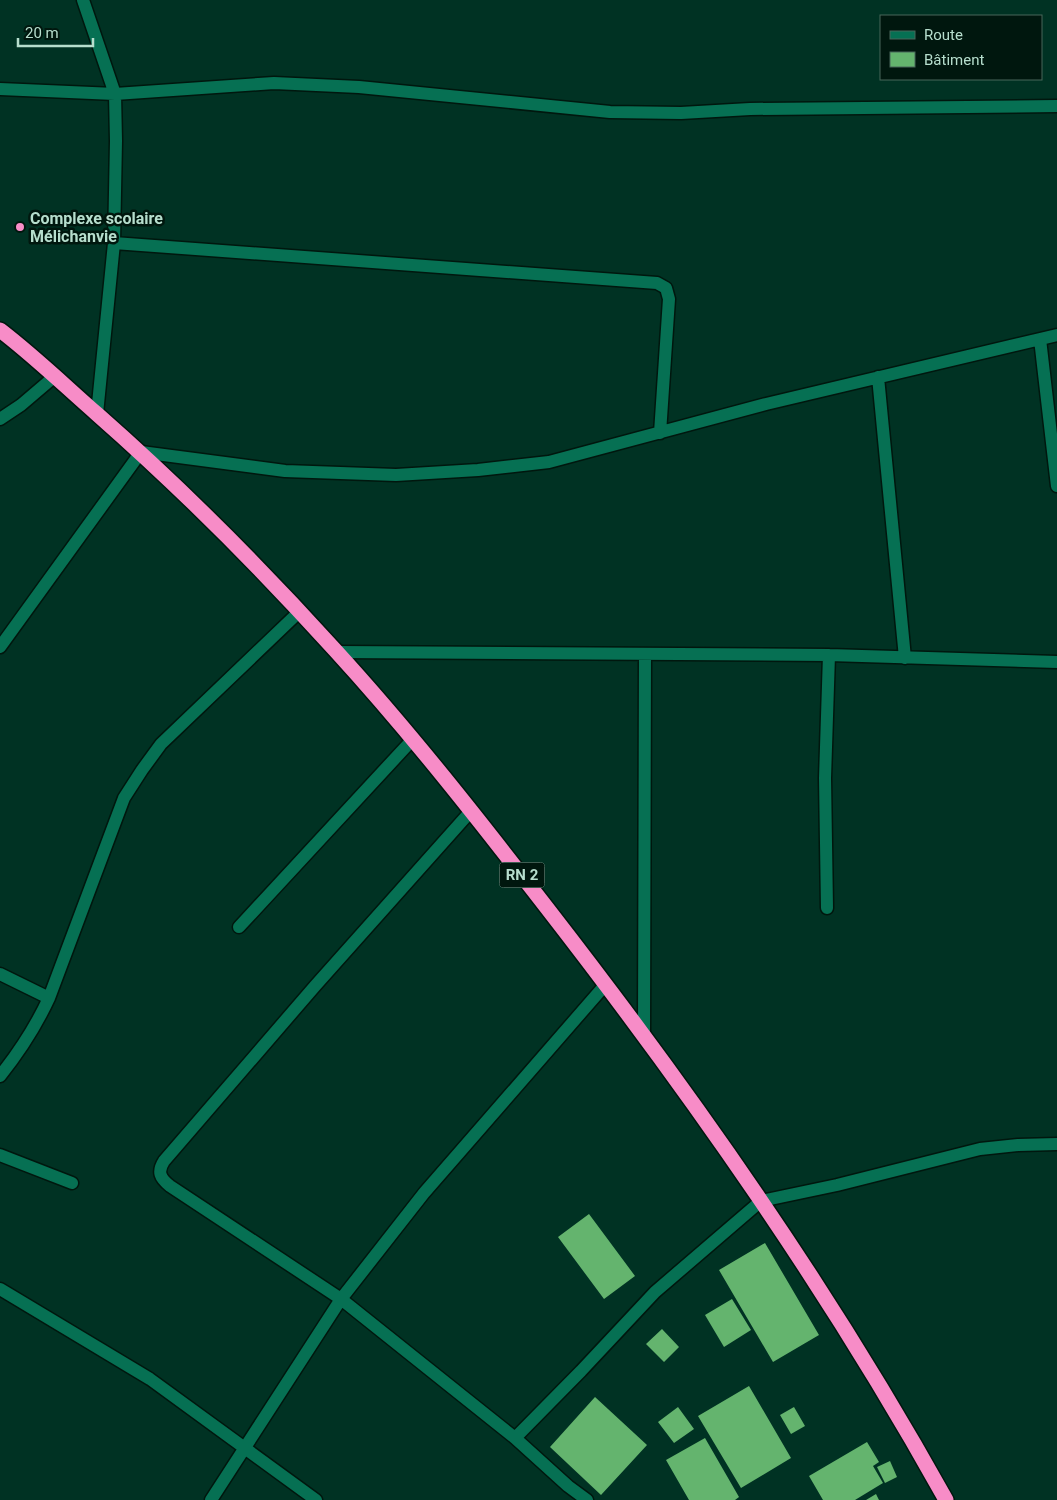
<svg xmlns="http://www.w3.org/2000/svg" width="1057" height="1500" font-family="Roboto,sans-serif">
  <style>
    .building { fill: #64b46e }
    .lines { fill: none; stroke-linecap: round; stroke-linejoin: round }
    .minor-casing { stroke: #00170e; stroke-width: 15 }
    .highway-casing { stroke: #00170e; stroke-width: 18 }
    .minor { stroke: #067053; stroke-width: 12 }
    .highway { stroke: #f78cc7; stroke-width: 15 }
    .poi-dot { fill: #f98fc9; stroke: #00170e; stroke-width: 2 }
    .labels { text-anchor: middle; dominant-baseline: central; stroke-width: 5; stroke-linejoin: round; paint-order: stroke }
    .shield { fill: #00170e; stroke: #7fa294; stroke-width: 1 }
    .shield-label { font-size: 15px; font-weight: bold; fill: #b6decd }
    .poi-label { font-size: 16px; font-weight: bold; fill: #b6decd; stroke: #00170e; text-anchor: start }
  </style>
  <rect width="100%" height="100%" fill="#003223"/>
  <!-- building -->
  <path class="building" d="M589,1214L635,1276L604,1299L558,1237Z
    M765,1243L819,1335L773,1362L719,1270Z
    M732,1299L751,1330L724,1347L705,1315Z
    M662,1329L679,1347L664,1362L646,1344Z
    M749,1386L791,1458L741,1488L698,1416Z
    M595,1397L647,1445L601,1495L550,1447Z
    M678,1407L694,1429L674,1443L658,1422Z
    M794,1407L805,1426L791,1434L780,1415Z
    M705,1438L739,1497L735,1500H689L666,1460Z
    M867,1442L879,1462L873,1466L883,1483L855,1500H823L809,1476Z
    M890,1461L897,1477L885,1483L877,1467Z
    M876,1494L879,1500H866Z"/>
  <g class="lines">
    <defs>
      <path id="minor" d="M83,0L115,94L116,141L114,243L97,414
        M0,89L115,94L274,83L359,87L610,112L681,113L750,109L1057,106
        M114,243L657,283L666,288L669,299L660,433
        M1040,339L1057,486
        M878,377L905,658
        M0,419L21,405L55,376
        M0,647L141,452L285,471L396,475L478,470L549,462L766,404L1057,335
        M337,652L829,655L1057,662
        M471,811L315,986L164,1161C157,1172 160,1178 170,1186L341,1299L515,1438L568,1486L587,1500
        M827,908L825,778L829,655
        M239,927L413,739
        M0,974L49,998
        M644,1034L645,654
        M0,1076C20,1051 36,1026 49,998L124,798L142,770L161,744L300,611
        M0,1155L72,1183
        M0,1289L150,1379L316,1500
        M515,1438L581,1371L655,1292L761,1201L837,1185L980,1149L1018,1145L1057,1144
        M211,1500L341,1299L424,1193L606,984"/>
      <path id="highway" d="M0,330C34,356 65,386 97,414C181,488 260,567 335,650C410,732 479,820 547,908C693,1096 830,1291 946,1500"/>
    </defs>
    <!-- minor casing -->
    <use href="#minor" class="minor-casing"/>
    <!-- highway casing -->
    <use href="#highway" class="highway-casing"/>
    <!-- minor -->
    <use href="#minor" class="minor"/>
    <!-- highway -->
    <use href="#highway" class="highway"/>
  </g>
  <!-- markers -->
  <circle class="poi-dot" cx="20" cy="227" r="5"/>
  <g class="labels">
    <!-- shield labels -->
    <rect class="shield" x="499.5" y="862.5" width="45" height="25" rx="4"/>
    <g class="shield-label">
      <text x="522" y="875">RN 2</text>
    </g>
    <!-- poi labels -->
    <g class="poi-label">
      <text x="30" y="218">Complexe scolaire<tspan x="30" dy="18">Mélichanvie</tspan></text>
    </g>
  </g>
  <!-- legend -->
  <rect x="880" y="15" width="162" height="65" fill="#00170e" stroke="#49675a"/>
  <rect x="890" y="31" width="25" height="8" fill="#067053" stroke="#49675a"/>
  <text x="924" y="40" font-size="15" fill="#b6decd">Route</text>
  <rect x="890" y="52" width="25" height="15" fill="#64b46e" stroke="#49675a"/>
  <text x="924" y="65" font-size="15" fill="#b6decd">Bâtiment</text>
  <!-- scale -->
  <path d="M18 38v8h75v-8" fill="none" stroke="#b6decd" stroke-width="2.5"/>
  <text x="25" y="38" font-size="15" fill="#b6decd" stroke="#00170e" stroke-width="4" paint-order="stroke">20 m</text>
</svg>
